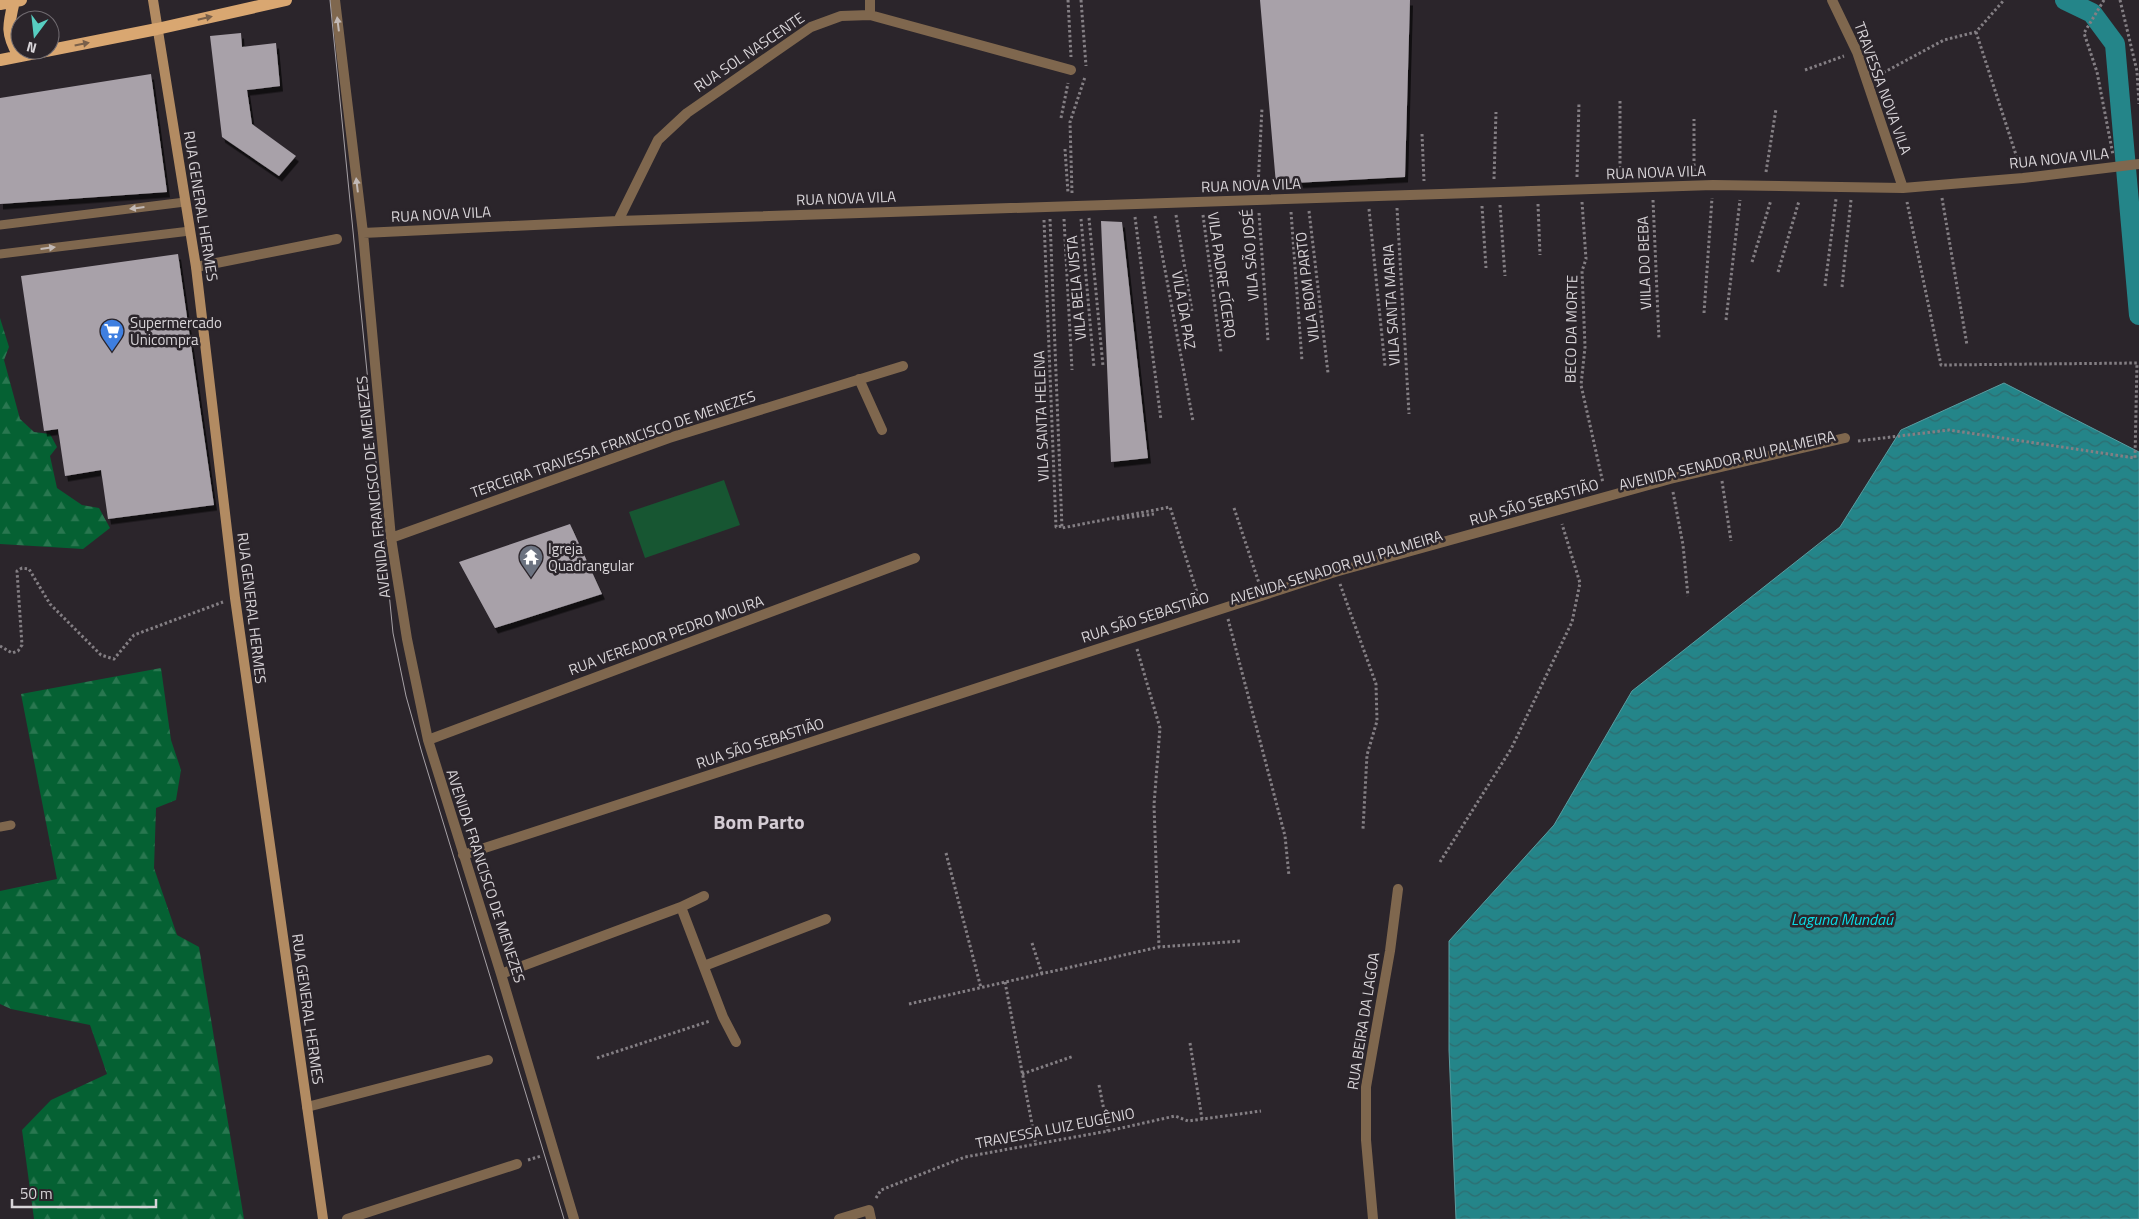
<svg xmlns="http://www.w3.org/2000/svg" width="2139" height="1219" font-family="'Titillium Web',sans-serif">
  <style>
    .green { fill: #175632 }
    .forest { fill: url(#forest-firs) }
    .water { fill: url(#water-waves); stroke: #5a9da1 }
    .lines { fill: none; stroke-linecap: round; stroke-linejoin: round }
    .canal { stroke: #248589; stroke-width: 20 }
    .building { fill: #a8a1a9; filter: url(#shadow) }
    .path { stroke: #847f84; stroke-width: 3; stroke-dasharray: 2.5 2.5; stroke-linecap: butt }
    .lane { stroke: #7f674e; stroke-width: 9 }
    .street { stroke: #7f674e; stroke-width: 10 }
    .secondary { stroke: #b28b62; stroke-width: 10 }
    .primary { stroke: #d9a771; stroke-width: 12 }
    .tram { stroke: #a6a1a6; stroke-width: 1 }
    .oneway { fill: #79604a }
    .oneway2 { fill: #c2b9b6 }
    .labels { text-anchor: middle; dominant-baseline: central; stroke-width: 5; stroke-linejoin: round; paint-order: stroke }
    .street-label { font-size: 15px; fill: #d8d4d8; stroke: #2b252b }
    .poi-label { font-size: 15px; fill: #d8d4d8; stroke: #2b252b; text-anchor: start }
    .water-label { font-size: 16px; font-style: italic; fill: #0adce4; stroke: #2b252b }
    .district-label { font-size: 20px; font-weight: bold; fill: #d4ccd4; stroke: #2b252b }
  </style>
  <defs>
    <pattern id="forest-firs" width="22" height="20" patternUnits="userSpaceOnUse" patternTransform="scale(1.25)"><rect width="22" height="20" fill="#056133"/><path d="M5 1l3.5 6h-7zM16 11l3.5 6h-7z" fill="#297750"/></pattern>
    <pattern id="water-waves" width="16" height="10" patternUnits="userSpaceOnUse" patternTransform="scale(1.25)"><rect width="16" height="10" fill="#248589"/><path d="M0 5q4-4 8 0t8 0" fill="none" stroke="#2e6d70"/></pattern>
    <filter id="shadow"><feDropShadow dx="3" dy="5.5" stdDeviation="0" flood-color="#0009"/></filter>
  </defs>
  <rect width="100%" height="100%" fill="#2b252b"/>
  <!-- green -->
  <path class="green" d="M724,480L740,525L645,558L629,512Z"/>
  <!-- forest -->
  <path class="forest" d="M0,318L9,347L4,360L20,419L34,432L50,434L57,447L50,456L57,488L82,505L99,508L110,528L83,549L0,544Z
    M161,668L171,740L181,770L176,800L156,808L154,868L177,935L199,947L244,1219H34L22,1130L51,1100L107,1074L90,1025L11,1009L0,1004V891L57,879L21,694Z"/>
  <!-- water -->
  <path class="water" d="M2004,383L2139,452V1219H1456L1449,1050V941L1554,825L1632,691L1840,527L1901,430Z"/>
  <g class="lines">
    <!-- canal -->
    <path class="canal" d="M2065,0L2092,13L2115,44L2139,315"/>
  </g>
  <!-- building -->
  <path class="building" d="M1260,0H1410L1405,177L1276,184Z
    M241,33L242,47L276,43L280,86L247,90L252,124L296,156L279,176L222,137L210,36Z
    M151,74L167,192L0,204V98Z
    M1101,221L1122,222L1148,458L1111,462Z
    M178,254L214,505L108,519L101,470L65,476L58,429L44,431L21,276Z
    M570,524L602,594L495,628L459,562Z"/>
  <g class="lines">
    <!-- path -->
    <path class="path" d="M1068,0L1071,57
      M1081,0L1086,66
      M2104,0L2084,33L2097,72L2113,155
      M2120,0L2137,71L2139,104
      M1976,32L2019,164
      M1805,70L1844,56
      M1879,75L1944,40L1976,32L2004,0
      M1620,101V175
      M1061,118L1068,83
      M1422,134L1424,181
      M1065,149L1068,193
      M1694,171V119
      M1766,172L1776,109
      M1577,177L1579,102
      M1494,179L1496,112
      M1258,187L1262,108
      M1072,193L1070,122L1085,77
      M1942,198L1967,345
      M1653,200L1659,339
      M1582,202L1586,259L1582,271L1585,347L1581,385L1603,483
      M1538,204L1540,255
      M1500,205L1505,276
      M1482,206L1486,268
      M1397,208L1409,414
      M1369,209L1385,366
      M1309,211L1328,373
      M1291,212L1302,361
      M1259,213L1268,341
      M1176,215L1192,311
      M1203,215L1221,352
      M1155,216L1193,421
      M1135,217L1161,420
      M1089,218L1103,366
      M1050,219L1062,528L1170,507L1200,602
      M1064,219L1072,370
      M1081,219L1094,368
      M1044,220L1056,527L1063,526
      M1752,262L1771,200
      M1778,272L1799,201
      M1825,286L1836,199
      M1842,287L1851,200
      M1704,313L1712,198
      M1726,320L1740,200
      M1858,441L1949,430L2135,458L2137,363L1941,365L1907,202
      M1722,481L1731,541
      M1673,492L1683,545L1688,596
      M1234,508L1259,583
      M1117,519L1154,514
      M1340,584L1376,684L1377,721L1367,755L1363,829
      M1228,619L1285,836L1289,876
      M0,646L12,653L18,651L22,645L17,571L22,568L29,569L50,604L101,655L114,659L134,635L223,602
      M1137,649L1160,728L1154,805L1159,947
      M946,853L981,988
      M1440,862L1511,749L1572,622L1580,583L1562,524
      M1032,943L1042,974
      M1005,982L1036,1145
      M909,1004L1159,947L1241,941
      M1190,1043L1202,1119
      M597,1058L710,1021
      M1022,1074L1074,1056
      M1099,1085L1108,1131
      M528,1160L541,1156
      M876,1198L881,1190L965,1157L1108,1131L1175,1116L1188,1121L1261,1111"/>
    <!-- lane -->
    <path class="lane" d="M0,225L185,202
      M0,254L190,231
      M0,827L11,825"/>
    <!-- street -->
    <path class="street" d="M335,0L363,233L391,538L407,639L428,740L501,974L574,1219
      M1832,0L1857,52L1903,188
      M870,15V0
      M618,221L658,140L687,113L811,27L841,16L870,15L1071,70
      M363,233L618,221L1713,185L1903,188L2023,178L2139,164
      M196,267L337,239
      M859,379L882,430
      M391,538L669,438L903,366
      M428,740L915,558
      M463,855L1335,572L1670,479L1845,438
      M681,907L723,1017L736,1042
      M704,966L826,919
      M501,974L681,907L704,896
      M307,1107L488,1060
      M347,1219L517,1164
      M839,1219L869,1210L871,1219
      M1373,1219L1366,1140V1087L1390,951L1398,889"/>
    <!-- secondary -->
    <path class="secondary" d="M153,0L196,267L235,598L323,1219"/>
    <!-- primary -->
    <path class="primary" d="M14,1C8,26 6,34 19,56
      M0,4L21,0
      M0,60L157,29L286,0"/>
    <!-- tram -->
    <path class="tram" d="M330,0L393,633L406,696L422,753L564,1219"/>
  </g>
  <!-- one-way arrows -->
  <defs><path id="oneway-solid" d="M-6-.8H1V-3.2L6.5 0L1 3.2V.8H-6Z" transform="scale(1.25)"/></defs>
  <g class="oneway">
    <use href="#oneway-solid" transform="translate(205 18) rotate(-13)"/>
    <use href="#oneway-solid" transform="translate(82 44) rotate(-11)"/>
  </g>
  <g class="oneway2">
    <use href="#oneway-solid" transform="translate(338 24) rotate(-97)"/>
    <use href="#oneway-solid" transform="translate(357 185) rotate(-97)"/>
    <use href="#oneway-solid" transform="translate(137 208) rotate(173)"/>
    <use href="#oneway-solid" transform="translate(48 248) rotate(-7)"/>
  </g>
  <!-- icons -->
  <defs>
    <symbol id="supermarket-pin" viewBox="-11 -11 22 30"><path d="M0 17L-7.5 6A9.5 9.5 0 1 1 7.5 6Z" fill="#3f7fe0" stroke="#2b252b"/><path d="M-6-5.5h2.5l.6 2H6L4.5 2H-2.5L-4.4-4H-6ZM-1.5 3.2a1.3 1.3 0 1 0 .1 0ZM3 3.2a1.3 1.3 0 1 0 .1 0Z" fill="#fff"/></symbol>
    <symbol id="temple-pin" viewBox="-11 -11 22 30"><path d="M0 17L-7.5 6A9.5 9.5 0 1 1 7.5 6Z" fill="#6b7280" stroke="#2b252b"/><path d="M0-6L5-2H3V0L6.5 2.5H4V6H1.5V3h-3V6H-4V2.5H-6.5L-3 0V-2H-5Z" fill="#fff"/></symbol>
  </defs>
  <g fill-rule="evenodd">
    <use href="#supermarket-pin" x="98" y="317" width="28" height="38"/>
    <use href="#temple-pin" x="517" y="543" width="28" height="38"/>
  </g>
  <g class="labels">
    <!-- street labels -->
    <g class="street-label">
      <text transform="translate(749 52) rotate(-34)">RUA SOL NASCENTE</text>
      <text transform="translate(1883 88) rotate(70)">TRAVESSA NOVA VILA</text>
      <text transform="translate(2059 158) rotate(-6)">RUA NOVA VILA</text>
      <text transform="translate(1656 172) rotate(-2)">RUA NOVA VILA</text>
      <text transform="translate(1251 185) rotate(-2)">RUA NOVA VILA</text>
      <text transform="translate(846 198) rotate(-2)">RUA NOVA VILA</text>
      <text transform="translate(201 206) rotate(81)">RUA GENERAL HERMES</text>
      <text transform="translate(441 214) rotate(-3)">RUA NOVA VILA</text>
      <text transform="translate(1250 255) rotate(-94)">VILA SÃO JOSÉ</text>
      <text transform="translate(1644 263) rotate(-92)">VIILA DO BEBA</text>
      <text transform="translate(1222 275) rotate(82)">VILA PADRE CÍCERO</text>
      <text transform="translate(1307 287) rotate(-97)">VILA BOM PARTO</text>
      <text transform="translate(1076 288) rotate(-95)">VILA BELA VISTA</text>
      <text transform="translate(1391 305) rotate(-93)">VILA SANTA MARIA</text>
      <text transform="translate(1184 310) rotate(80)">VILA DA PAZ</text>
      <text transform="translate(1571 329) rotate(-89)">BECO DA MORTE</text>
      <text transform="translate(1041 416) rotate(-92)">VILA SANTA HELENA</text>
      <text transform="translate(613 444) rotate(-19)">TERCEIRA TRAVESSA FRANCISCO DE MENEZES</text>
      <text transform="translate(1727 460) rotate(-13)">AVENIDA SENADOR RUI PALMEIRA</text>
      <text transform="translate(373 487) rotate(-96)">AVENIDA FRANCISCO DE MENEZES</text>
      <text transform="translate(1534 502) rotate(-16)">RUA SÃO SEBASTIÃO</text>
      <text transform="translate(1336 567) rotate(-17)">AVENIDA SENADOR RUI PALMEIRA</text>
      <text transform="translate(252 608) rotate(83)">RUA GENERAL HERMES</text>
      <text transform="translate(1145 617) rotate(-18)">RUA SÃO SEBASTIÃO</text>
      <text transform="translate(666 635) rotate(-20)">RUA VEREADOR PEDRO MOURA</text>
      <text transform="translate(760 743) rotate(-18)">RUA SÃO SEBASTIÃO</text>
      <text transform="translate(486 876) rotate(72)">AVENIDA FRANCISCO DE MENEZES</text>
      <text transform="translate(308 1009) rotate(82)">RUA GENERAL HERMES</text>
      <text transform="translate(1363 1021) rotate(-81)">RUA BEIRA DA LAGOA</text>
      <text transform="translate(1055 1128) rotate(-11)">TRAVESSA LUIZ EUGÊNIO</text>
    </g>
    <!-- poi labels -->
    <g class="poi-label">
      <text x="130" y="322">Supermercado<tspan x="130" dy="17">Unicompra</tspan></text>
      <text x="548" y="548">Igreja<tspan x="548" dy="17">Quadrangular</tspan></text>
    </g>
    <!-- water labels -->
    <g class="water-label">
      <text x="1842" y="919">Laguna Mundaú</text>
    </g>
    <!-- district labels -->
    <g class="district-label">
      <text x="759" y="821">Bom Parto</text>
    </g>
  </g>
  <!-- north arrow -->
  <g transform="translate(35 35) rotate(195)"><circle r="24" fill="#2b252b" stroke="#706b70"/>
  <path d="M0-4L9 19L0 12L-9 19Z" fill="#57cec1"/>
  <text y="-8" font-size="14" font-weight="bold" text-anchor="middle" fill="#d8d4d8">N</text>
  </g>
  <!-- scale -->
  <path d="M12 1199v8h144v-8" fill="none" stroke="#d8d4d8" stroke-width="2.5"/>
  <text x="20" y="1199" font-size="15" fill="#d8d4d8" stroke="#2b252b" stroke-width="4" paint-order="stroke">50 m</text>
</svg>
